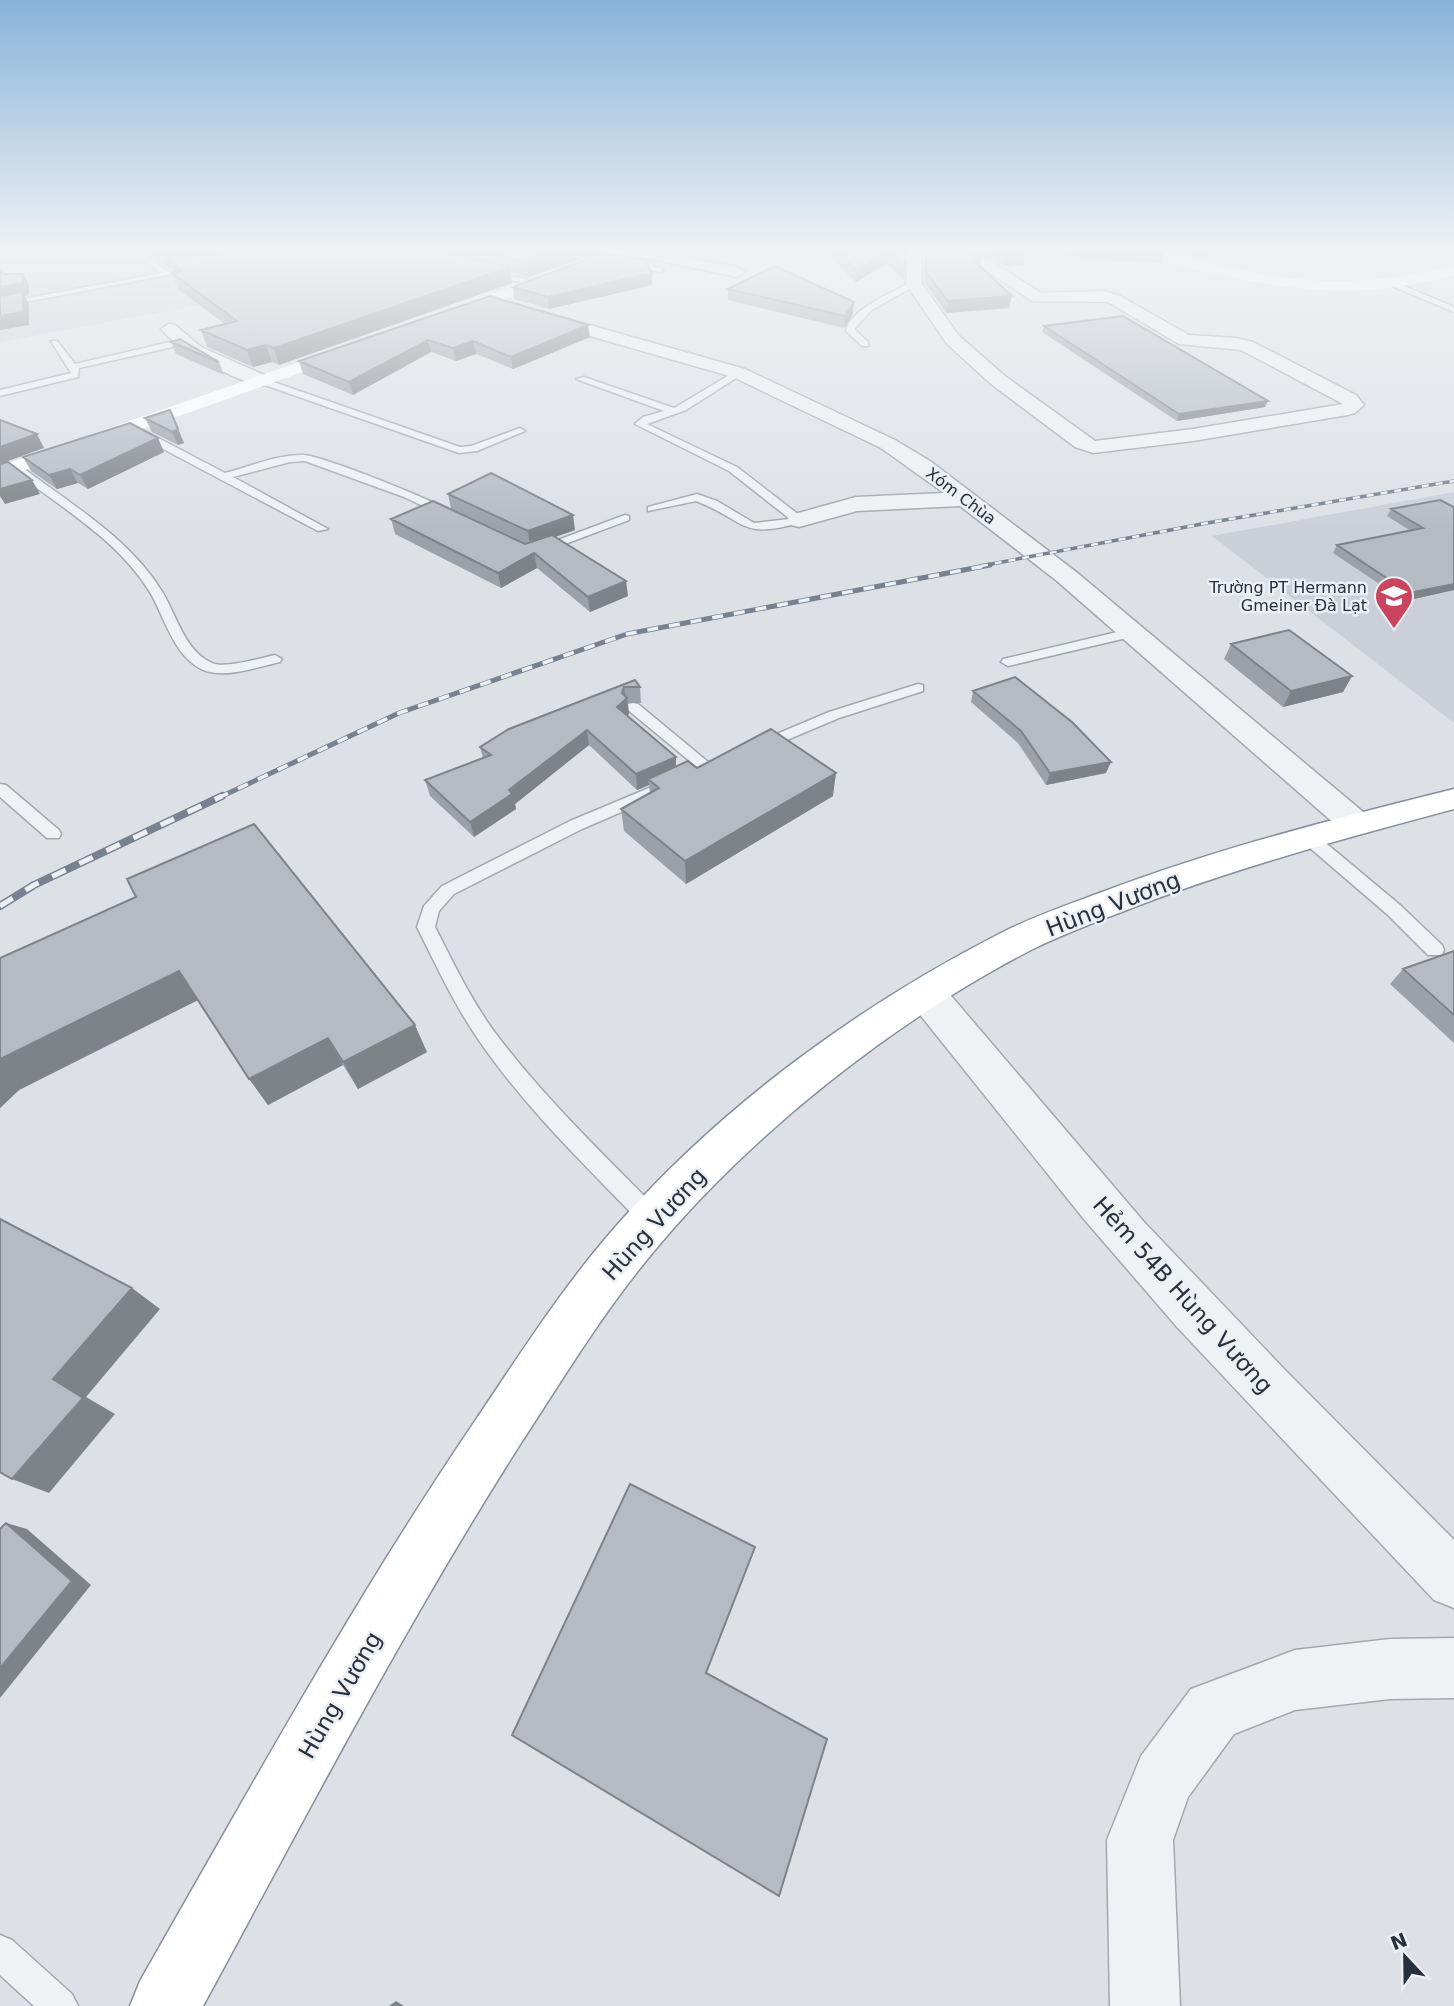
<svg xmlns="http://www.w3.org/2000/svg" width="1454" height="2006" font-family="'DejaVu Sans',sans-serif">
  <style>
    .built { fill: #cbd0d8 }
    .lines { fill: none; stroke-linecap: round; stroke-linejoin: round }
    .service-casing { stroke: #a3a8b0; stroke-width: 3 }
    .minor-casing { stroke: #a3a8b0; stroke-width: 3 }
    .trunk-casing { stroke: #858f9d; stroke-width: 3 }
    .service { fill: #eff2f5; fill-rule: evenodd }
    .minor { fill: #eff2f5; fill-rule: evenodd }
    .secondary { fill: #fff; fill-rule: evenodd }
    .trunk { fill: #fff; fill-rule: evenodd }
    .rail-far2-casing { stroke: #778190; stroke-width: 3.5 }
    .rail-far1-casing { stroke: #778190; stroke-width: 5 }
    .rail-casing { stroke: #778190; stroke-width: 8 }
    .rail-far2 { stroke: #ecf0f4; stroke-width: 2.5; stroke-dasharray: 7; stroke-linecap: butt }
    .rail-far1 { stroke: #ecf0f4; stroke-width: 3.5; stroke-dasharray: 11; stroke-linecap: butt }
    .rail { stroke: #ecf0f4; stroke-width: 5; stroke-dasharray: 15; stroke-linecap: butt }
    .wall { fill: #9ba1a8 }
    .shaded-wall { fill: #7e8388 }
    .building { fill: #b4bbc3; stroke: #7e8388; stroke-width: 2 }
    .labels { text-anchor: middle; dominant-baseline: central; stroke-width: 5; stroke-linejoin: round; paint-order: stroke }
    .far-street-label { font-size: 16px; fill: #27303d; stroke: #ecf0f4 }
    .far-poi-label { font-size: 16px; fill: #27303d; stroke: #ecf0f4; text-anchor: end }
    .near-street-label { font-size: 23px; fill: #27303d; stroke: #ecf0f4 }
  </style>
  <rect width="100%" height="100%" fill="#dde1e6"/>
  <!-- built -->
  <path class="built" d="M0,251H441L275,291L0,342Z
    M1454,492V723L1212,536Z"/>
  <g class="lines">
    <defs>
      <path id="service" d="M132,251H139L169,272L195,267L199,269L0,307V303L161,273Z
        M625,261L660,268L664,270L660,272L622,265Z
        M488,271L535,281L539,283L535,285L485,275Z
        M911,282L918,284L872,310L854,329L868,342V346H862L846,331C849,310 893,292 911,282Z
        M1397,283L1454,307V312L1394,287Z
        M183,339L186,344L79,368L78,377L0,396V390L71,373L51,341H57L75,364Z
        M736,371L744,373L686,410L647,424L737,467L803,518V522C739,540 749,522 696,501L648,511V507L697,494L717,501L754,523L790,519L729,471L635,424L643,417L664,411L576,379L584,377L674,408Z
        M259,379H265L460,447L471,446L520,428L525,431L477,451L459,453L259,383Z
        M135,430H143L225,473C249,467 278,454 304,455C323,456 442,503 456,515L446,517L404,497L305,461L290,462L233,477L328,529L318,531L135,434Z
        M11,465H19C69,503 130,538 163,593C177,617 185,651 212,663C224,669 261,658 275,655L282,659L280,662C257,667 223,680 201,669C174,655 165,619 151,594C120,541 59,506 11,469Z
        M625,515L629,516V520L541,553L531,550Z
        M1134,628L1141,632L1139,635L1008,666L1001,662L1003,659Z
        M918,684L923,685V691L839,718L763,750H753L750,747L753,744L829,712Z
        M633,703L638,704L713,766L716,769L713,772H703L628,710L626,707L628,704Z
        M673,778L681,783L679,787L582,829L454,894L439,911L435,927C453,962 470,998 493,1030C542,1096 602,1153 660,1212L663,1219L660,1226L652,1230L644,1226C586,1166 525,1108 478,1039C454,1004 436,965 417,927L424,906L442,886L570,821Z
        M0,784L6,785L59,830L61,834L59,838H47L0,797Z
        M1309,832L1315,834L1400,905L1442,945L1444,950L1442,955H1428L1388,915L1303,842L1301,838Z
        M0,1935L12,1940L72,1994L78,2006H34L0,1975Z"/>
      <path id="minor" d="M625,251H653L737,267L745,272L737,277L632,255Z
        M908,251H922V284L959,336L1005,376L1095,441L1193,429L1343,404L1241,350L1179,344L1108,302L1032,301L958,251H975L1041,293L1104,291L1120,296L1189,335L1236,338L1253,342L1356,395L1364,405L1355,413L1348,415L1193,441L1093,453L1075,447L991,384L947,344L906,284Z
        M540,311L745,369L895,440L930,461L1075,571L1368,816L1372,824L1368,832L1356,835L1344,832L1057,581L960,506L857,511L799,527L791,525L787,520L791,515L856,497L944,493L881,448L733,377L534,320L532,316Z
        M169,324L175,325L201,347L269,377L271,381L269,385C247,390 175,347 161,329Z
        M927,980L941,984L1144,1222L1285,1370L1454,1540V1608L1434,1600L1177,1327L1083,1218L913,1006L908,995L913,984Z
        M1454,1638V1698L1390,1699L1295,1710L1234,1734L1188,1797L1173,1840L1180,2006H1110L1107,1840L1141,1756L1191,1689L1295,1650L1390,1639Z"/>
      <path id="trunk" d="M1454,789V809C1342,839 1231,869 1124,911C1093,923 1061,935 1031,950C895,1020 747,1137 650,1256C602,1314 562,1380 521,1443C405,1625 306,1816 203,2006H130L140,1981C248,1792 353,1601 475,1421C520,1354 564,1285 617,1225C722,1105 860,1005 1001,933C1034,916 1070,904 1105,891C1219,848 1337,818 1454,789Z"/>
    </defs>
    <!-- service casing -->
    <use href="#service" class="service-casing"/>
    <!-- minor casing -->
    <use href="#minor" class="minor-casing"/>
    <!-- trunk casing -->
    <use href="#trunk" class="trunk-casing"/>
    <!-- service -->
    <use href="#service" class="service"/>
    <!-- minor -->
    <use href="#minor" class="minor"/>
    <!-- secondary -->
    <path class="secondary" d="M610,251H630L628,254L454,318H442L440,315L442,312Z
      M1135,251C1175,249 1217,266 1256,273C1327,286 1385,283 1454,265V275C1337,307 1250,284 1137,254Z
      M351,344L360,349L357,353L0,479V466Z"/>
    <!-- trunk -->
    <use href="#trunk" class="trunk"/>
    <defs>
      <path id="rail-far2" d="M981,566L1207,523L1454,481"/>
      <path id="rail-far1" d="M218,798L399,713L627,634L990,565"/>
      <path id="rail" d="M0,906L34,885L222,796"/>
    </defs>
    <!-- rail-far2 casing -->
    <use href="#rail-far2" class="rail-far2-casing"/>
    <!-- rail-far1 casing -->
    <use href="#rail-far1" class="rail-far1-casing"/>
    <!-- rail casing -->
    <use href="#rail" class="rail-casing"/>
    <!-- rail-far2 -->
    <use href="#rail-far2" class="rail-far2"/>
    <!-- rail-far1 -->
    <use href="#rail-far1" class="rail-far1"/>
    <!-- rail -->
    <use href="#rail" class="rail"/>
  </g>
  <!-- wall -->
  <path class="wall" d="M146,251H603L529,277L511,273L512,283L279,365L272,362L253,367L207,347L201,330L225,324L178,289L172,273L174,272L172,268H169Z
    M824,251H906L904,279L887,264L856,282Z
    M925,251H972L980,266L1009,308L946,313L925,283Z
    M980,251H1021L1026,253L1023,265L1004,266Z
    M1051,251H1161L1165,252L1162,263L1084,259Z
    M1169,251H1218L1204,258Z
    M652,273V285L549,309L514,299L513,287Z
    M728,289L853,314L844,328L728,300Z
    M490,296L590,337L513,369L476,354L456,361L431,352L353,395L303,374L299,361Z
    M1044,326L1265,407L1177,421L1042,332Z
    M171,342L219,362L224,375L176,354Z
    M170,410L184,443L178,445L152,432L145,418Z
    M164,452L88,489L78,483L57,489L31,471L23,457Z
    M448,494L575,530L555,537L628,596L590,612L537,568L501,588L395,534L391,519L526,544L451,509Z
    M1454,507V590L1405,601L1333,553L1337,545L1411,531L1387,516L1391,509Z
    M1231,644L1352,676L1343,692L1283,707L1224,659Z
    M635,680L640,687L641,703H628L629,714L627,715L676,757V766L697,768L833,796L686,884L624,831L621,809L650,794L649,785L637,790L589,745L515,804L516,809L474,837L430,796L425,780L483,758L480,747Z
    M973,691L1106,773L1046,785L1018,743L971,702Z
    M136,897L427,1052L358,1089L343,1065L268,1105L198,1000L19,1090L0,1108V958Z
    M1454,951V1043L1390,984L1403,969Z"/>
  <!-- shaded-wall -->
  <path class="shaded-wall" d="M176,251H266L170,261L172,268H169L163,253Z
    M445,251H452L454,259L448,264Z
    M558,251H603L529,277L527,262Z
    M1207,251H1218L1204,258Z
    M888,253L887,264L856,282L857,270Z
    M1026,253L1023,265L1004,266L1006,255Z
    M981,257L979,268L971,258Z
    M510,267L512,283L279,365L274,348Z
    M652,273V285L549,309L548,297Z
    M23,274L29,285V295L25,296L29,304V325L0,330V287Z
    M1012,296L1009,308L946,313L948,301Z
    M854,302L853,314L844,328L845,316Z
    M588,325L590,337L513,369L511,357Z
    M428,340L431,352L353,395L349,382Z
    M473,341L476,354L456,361L453,348Z
    M266,345L272,362L253,367L247,350Z
    M1268,401L1265,407L1177,421L1179,414Z
    M170,410L184,443L178,445L172,432Z
    M37,434L44,448L0,464V447Z
    M158,438L164,452L88,489L80,475Z
    M70,469L78,483L57,489L49,475Z
    M32,480L40,494L5,504L0,496V489Z
    M573,515L575,530L530,546L528,531Z
    M534,553L537,568L501,588L498,573Z
    M626,581L628,596L590,612L588,597Z
    M1454,584V590L1405,601L1409,593Z
    M1352,676L1343,692L1283,707L1291,691Z
    M624,687L626,700L627,698L629,714L618,722L617,707Z
    M587,730L589,745L515,804L516,809L474,837L470,822Z
    M676,757V773L648,779L649,785L637,790L636,774Z
    M1111,762L1106,773L1046,785L1050,773Z
    M836,773L833,796L686,884L685,861Z
    M179,971L200,999L19,1090L0,1108V1059Z
    M415,1025L427,1052L358,1089L343,1062Z
    M328,1038L343,1065L268,1105L249,1079Z
    M132,1288L160,1309L86,1397L115,1414L49,1493L12,1479L53,1379Z
    M6,1523L27,1529L91,1585L0,1698V1668Z
    M396,2001L404,2006H389Z"/>
  <!-- building -->
  <path class="building" d="M160,251H176L163,253Z
    M225,251H446L447,253L510,267L274,348L266,345L247,350L201,330L237,321L172,273L182,271L170,261Z
    M479,251H558L527,262Z
    M836,251H906L905,267L888,253L857,270Z
    M926,251H971L981,257L971,258L1012,296L948,301L926,272Z
    M999,251H1021L1026,253L1006,255Z
    M603,253L645,260L652,273L548,297L513,287Z
    M775,266L854,302L845,316L728,289Z
    M0,271L4,274H23V283L0,287Z
    M23,292V312L0,316V296Z
    M490,296L588,325L511,357L473,341L453,348L428,340L349,382L299,361Z
    M1123,316L1268,401L1179,414L1044,326Z
    M180,339L219,362L171,342Z
    M170,410L178,429L172,432L145,418Z
    M0,420L37,434L0,447Z
    M130,423L158,438L80,475L70,469L49,475L23,457Z
    M8,462L32,480L0,489V464Z
    M491,473L573,515L528,531L448,494Z
    M1440,500L1454,507V584L1409,593L1337,545L1423,528L1391,509Z
    M433,501L525,544L552,535L626,581L588,597L534,553L498,573L391,519Z
    M1289,630L1352,676L1291,691L1231,644Z
    M1015,677L1072,722L1111,762L1050,773L1021,731L973,691Z
    M635,680L640,687H624L622,693L627,698L617,707L676,757L636,774L587,730L509,790L512,794L470,822L425,780L491,755L480,747L509,729Z
    M771,729L836,773L685,861L621,809L659,788L648,779L688,761L697,768Z
    M254,824L415,1025L343,1062L328,1038L249,1079L179,971L0,1059V958L136,897L127,879Z
    M1454,951V1015L1403,969Z
    M0,1219L132,1288L53,1379L83,1398L12,1479L0,1472Z
    M630,1484L755,1547L706,1673L827,1739L779,1896L512,1735Z
    M6,1523L72,1581L0,1668V1529Z"/>
  <!-- sky -->
  <linearGradient id="sky" x2="0" y2="1"><stop stop-color="#88b3da"/><stop offset="0.47" stop-color="#f0f2f4"/><stop offset="1" stop-color="#f0f2f4" stop-opacity="0"/></linearGradient>
  <rect width="1454" height="532" fill="url(#sky)"/>
  <!-- icons -->
  <defs>
    <symbol id="school-pin" viewBox="-11 -11 22 30"><path d="M0 17L-7.5 6A9.5 9.5 0 1 1 7.5 6Z" fill="#ca435f" stroke="#ecf0f4"/><path d="M0-5L7-2L0 1L-7-2ZM-4 1L0 2.5L4 1V4Q0 6-4 4Z" fill="#fff"/></symbol>
  </defs>
  <g fill-rule="evenodd">
    <use href="#school-pin" x="1372" y="574" width="44" height="60"/>
  </g>
  <g class="labels">
    <!-- far-street labels -->
    <g class="far-street-label">
      <text transform="translate(961 496) rotate(37)">Xóm Chùa</text>
    </g>
    <!-- far-poi labels -->
    <g class="far-poi-label">
      <text x="1367" y="587">Trường PT Hermann<tspan x="1367" dy="18">Gmeiner Đà Lạt</tspan></text>
    </g>
    <!-- near-street labels -->
    <g class="near-street-label">
      <text transform="translate(1113 904) rotate(-21)">Hùng Vương</text>
      <text transform="translate(654 1224) rotate(-48)">Hùng Vương</text>
      <text transform="translate(1183 1295) rotate(48)">Hẻm 54B Hùng Vương</text>
      <text transform="translate(340 1695) rotate(-60)">Hùng Vương</text>
    </g>
  </g>
  <!-- north arrow -->
  <g transform="translate(1405 1957) rotate(338)" stroke="#ecf0f4" stroke-width="5" paint-order="stroke">
  <path d="M0-5L12 26L0 18L-12 26Z" fill="#27303d"/>
  <text y="-10" font-size="19" font-weight="bold" text-anchor="middle" fill="#27303d">N</text>
  </g>
</svg>
